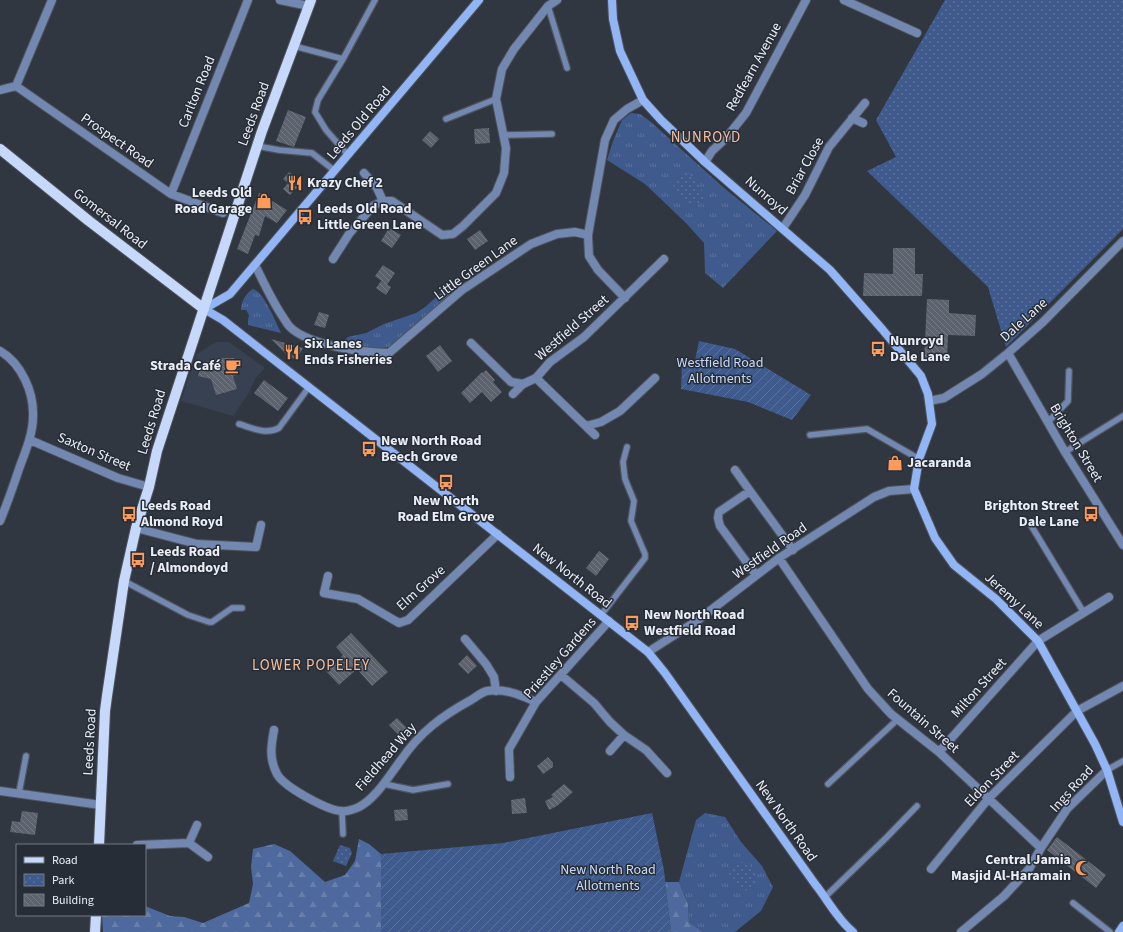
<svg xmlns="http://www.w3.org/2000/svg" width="1123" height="932" font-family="'Source Sans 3',sans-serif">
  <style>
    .built { fill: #384151 }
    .grass { fill: url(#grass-tufts) }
    .forest { fill: url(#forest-firs) }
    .park { fill: url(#park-dots) }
    .garden { fill: url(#garden-furrows) }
    .building { fill: url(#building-back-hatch) }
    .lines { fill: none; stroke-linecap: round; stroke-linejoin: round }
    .lane-casing { stroke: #4f545e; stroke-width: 8 }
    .street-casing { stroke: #4f545e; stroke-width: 10 }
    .secondary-casing { stroke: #4f545e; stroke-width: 10 }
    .primary-casing { stroke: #4f545e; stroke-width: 12 }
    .lane { stroke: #7288b0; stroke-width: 5.5 }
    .street { stroke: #7288b0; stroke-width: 8 }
    .secondary { stroke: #92b5f6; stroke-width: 8 }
    .primary { stroke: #c6d9fa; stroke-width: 10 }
    .labels { text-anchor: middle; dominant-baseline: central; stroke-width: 3; stroke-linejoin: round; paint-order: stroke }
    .street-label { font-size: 14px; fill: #ebeef5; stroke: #272d37 }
    .poi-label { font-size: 14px; font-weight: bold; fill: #ebeef5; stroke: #272d37; text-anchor: start }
    .park-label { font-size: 14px; fill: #c7d9f8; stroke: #272d37 }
    .neighbourhood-label { font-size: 15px; letter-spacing: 1px; fill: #f7be9c; stroke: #272d37 }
  </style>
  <defs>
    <pattern id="grass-tufts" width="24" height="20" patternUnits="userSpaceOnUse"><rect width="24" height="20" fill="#3f5a8c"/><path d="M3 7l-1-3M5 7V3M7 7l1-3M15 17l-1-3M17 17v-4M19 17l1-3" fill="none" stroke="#5b729d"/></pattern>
    <pattern id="forest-firs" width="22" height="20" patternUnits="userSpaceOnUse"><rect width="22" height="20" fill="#4d699d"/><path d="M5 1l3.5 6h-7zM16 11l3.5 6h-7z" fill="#677fab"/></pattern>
    <pattern id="park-dots" width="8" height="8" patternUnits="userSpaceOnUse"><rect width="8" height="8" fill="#3f5a8c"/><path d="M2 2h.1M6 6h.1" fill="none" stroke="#5b729d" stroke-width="1.8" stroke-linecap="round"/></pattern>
    <pattern id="garden-furrows" width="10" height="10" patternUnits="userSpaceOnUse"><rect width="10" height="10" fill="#3f5a8c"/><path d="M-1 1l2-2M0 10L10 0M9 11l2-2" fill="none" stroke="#5b729d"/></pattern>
    <pattern id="building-back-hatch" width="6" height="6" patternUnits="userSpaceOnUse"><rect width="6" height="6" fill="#5c626e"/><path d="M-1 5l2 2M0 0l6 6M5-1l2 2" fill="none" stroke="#747983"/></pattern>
  </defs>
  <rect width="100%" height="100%" fill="#313741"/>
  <!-- built -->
  <path class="built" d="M216,342H229L265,368L255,379L249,393L233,416L181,401L197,354Z"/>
  <!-- grass -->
  <path class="grass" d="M631,113L640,114L651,122L723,187L777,231L723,288L705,273L704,243L686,223L645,184L607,160L613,141L622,120Z
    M448,287L450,295L389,347L378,349L342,343L348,337L366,333L384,324L416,313L425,307Z
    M253,289C264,292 276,323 281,333L248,325V320L249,315L246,310H241C241,302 245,294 253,289Z
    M705,813L725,817L741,842L762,866L773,887L761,911L735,932H703L689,922L688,904L679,882L696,820Z"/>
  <!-- forest -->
  <path class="forest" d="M359,839L369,844L381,854V932H103L102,915H145V906L170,916L184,917L203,923L249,903L253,884L251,867L253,849L274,844L290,851L325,882L345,875L355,861Z
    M665,882H679L688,904L689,922L703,932H671Z"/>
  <!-- park -->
  <path class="park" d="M945,0H1123V229L1006,347L988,287L867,171L896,157L876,120Z
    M686,173H688C698,183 702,186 705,200C690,214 681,197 673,185L680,176Z
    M340,845L350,848L352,853L346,866L333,861Z
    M747,861L758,877L751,889L743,891L728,873L739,863Z"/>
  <!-- garden -->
  <path class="garden" d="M699,341L735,349L811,395L792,420L748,402L681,389L682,363L694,365Z
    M652,813L664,870L671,932H381V854L503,843Z"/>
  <!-- building -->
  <path class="building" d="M288,110L306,117L294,147L276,141Z
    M489,128L490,143L475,144L474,129Z
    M430,131L439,139L431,148L422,140Z
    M289,172L302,182L290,195L283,189L288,183L283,179Z
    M259,193L287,210L277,223L265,216L259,236L255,235L248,254L237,249Z
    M389,228L401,235L392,248L381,241Z
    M480,230L488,241L475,250L467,239Z
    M893,248H915V274H923L922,296H863L864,273L893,274Z
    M383,265L395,273L387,285L375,276Z
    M381,281L391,287L386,295L376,288Z
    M927,299L949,300V313L976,315L975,336L948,335L947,362L924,361Z
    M319,312L329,315L325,328L314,325Z
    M271,339L303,348L296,360L287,355Z
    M440,345L452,361L438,372L426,356Z
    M220,358H234L239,374L233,376L237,389L216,395L211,379L198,376L202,363Z
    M486,370L495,380L493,382L502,392L491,402L482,392L470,403L461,393L482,372L483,373Z
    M264,380L288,398L278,411L254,393Z
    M895,455L903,468L895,472L887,459Z
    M599,551L609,559L596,576L586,568Z
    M351,633L388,672L372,686L357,669L339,685L326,671L343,655L336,647Z
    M467,655L477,666L468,674L458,664Z
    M397,718L407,728L400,736L389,725Z
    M548,757L553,763V767L543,774L537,766Z
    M564,784L573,792L557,806L549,810L545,801L553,797L551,795Z
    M525,798L527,813L512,814L511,800Z
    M407,809L408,820L395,821L394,810Z
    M22,811L38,813L35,835L10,832L12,821L20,822Z
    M1057,837L1106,875L1096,888L1047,850Z"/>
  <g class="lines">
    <defs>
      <path id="lane" d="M548,6L567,68
        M294,46L343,59
        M446,119L496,99
        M504,135L552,134
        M257,146L279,150L312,153L335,171
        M348,155L326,130L315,112L318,100L343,59L375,0
        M1048,422L1068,401L1069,371
        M239,424C252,428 266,435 279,428L309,387
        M810,435L867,429L919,459
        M1065,452L1123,416
        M1029,522L1084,613
        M124,581L188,615L209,622H212L232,608H242
        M601,615L645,558V554L631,521L634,501L625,479L623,462L627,447
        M1107,770L1123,761
        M384,784L413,790L448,784
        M828,784L898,719
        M19,793L26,756
        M342,811L343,834
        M825,897L886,838L917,806
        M1073,903L1110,932"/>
      <path id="street" d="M280,0L309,6
        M844,0L917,33
        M16,86L52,0
        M0,90L16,86L171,194L223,213
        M852,118L863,123
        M705,162L712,151L726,138L746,113L806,0
        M364,173L377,188L383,201
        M171,194L248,0
        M783,228L805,195L829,147L865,103
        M333,259L349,234L373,206L383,201H392L442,235L453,234L463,226L496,193L504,173L506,148L496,99L502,69L514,49L548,6L557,0
        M255,265C264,283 272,301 283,317C285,320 287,324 290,327C308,345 364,353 389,353L462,290L531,244L557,234L575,232L588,235
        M625,298L598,270L589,256L588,235L605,140L614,120L627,109L643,100
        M471,343L511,382L523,384
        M0,351C21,363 34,392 33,416C33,435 25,452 19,469C13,487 7,504 0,521
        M1008,353L1065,452L1123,545
        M536,378L595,435
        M513,394L523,384L536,378L550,362L584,337L664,259
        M929,401L944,398L982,374L1008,353L1043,322L1123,241
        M586,426L601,422L620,411L655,378
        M30,440L118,478L149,487
        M735,470L750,491
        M136,528L197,544L256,547L261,525
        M779,558L868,689L891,714L939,752L1041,848
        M756,575L720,526L718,518L719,512L750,491L793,550
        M328,576L324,593L358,599L399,623L408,620L498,534
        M465,639L486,664L494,677L496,691
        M648,652L698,620L779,558L874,497L889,491L914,489
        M561,675L594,703L610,722L624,735L646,750L667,773
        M274,730C271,746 269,759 277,774C284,787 327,810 341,811C346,812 355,809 359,807C376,798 389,776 401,760C420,732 442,716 471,700C476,697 482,692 487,691C505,688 520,695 536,702
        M610,751L624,735
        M939,752L1038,641L1109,597
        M510,777L509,749L536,702L609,621
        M0,791L101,805
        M189,843L197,825
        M137,845L189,843L208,857
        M931,869L989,798L1077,711L1123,686
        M961,932L1004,896L1029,869L1041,848L1067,809L1107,770"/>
      <path id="secondary" d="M479,0L230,294L204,309L223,320L648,652L665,673L815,884C828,900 837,919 853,932
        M612,0L613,19L620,51L643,100L661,120L705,162L830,270L882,329L921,376L928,394L932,424L919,459L914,489L935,538L954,565L996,599L1038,641L1095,744L1107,770L1123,822
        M1119,932L1123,926"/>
      <path id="primary" d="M0,149L89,221L204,309
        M99,845L105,711L107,696L124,581L136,528L149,487L157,451L262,131L311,0
        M95,932L96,915"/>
    </defs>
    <!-- lane casing -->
    <use href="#lane" class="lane-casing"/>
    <!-- street casing -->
    <use href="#street" class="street-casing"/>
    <!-- secondary casing -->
    <use href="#secondary" class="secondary-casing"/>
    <!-- primary casing -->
    <use href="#primary" class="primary-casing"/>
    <!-- lane -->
    <use href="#lane" class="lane"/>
    <!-- street -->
    <use href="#street" class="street"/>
    <!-- secondary -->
    <use href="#secondary" class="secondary"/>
    <!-- primary -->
    <use href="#primary" class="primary"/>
  </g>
  <!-- icons -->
  <defs>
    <symbol id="restaurant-bare" viewBox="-9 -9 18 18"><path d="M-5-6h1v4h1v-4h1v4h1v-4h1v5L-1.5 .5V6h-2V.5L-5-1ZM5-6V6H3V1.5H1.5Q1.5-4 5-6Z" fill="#ff9b5a" stroke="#272d37" stroke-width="2.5" paint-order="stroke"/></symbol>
    <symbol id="shop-bare" viewBox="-9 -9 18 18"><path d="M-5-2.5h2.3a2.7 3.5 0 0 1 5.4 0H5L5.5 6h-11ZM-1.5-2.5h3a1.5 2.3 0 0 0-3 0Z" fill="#ff9b5a" stroke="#272d37" stroke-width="2.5" paint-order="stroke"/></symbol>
    <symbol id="bus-bare" viewBox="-9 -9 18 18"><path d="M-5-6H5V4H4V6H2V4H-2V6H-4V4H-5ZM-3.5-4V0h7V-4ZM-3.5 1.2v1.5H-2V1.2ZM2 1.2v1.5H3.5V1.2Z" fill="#ff9b5a" stroke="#272d37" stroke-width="2.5" paint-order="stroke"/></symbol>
    <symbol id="cafe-bare" viewBox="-9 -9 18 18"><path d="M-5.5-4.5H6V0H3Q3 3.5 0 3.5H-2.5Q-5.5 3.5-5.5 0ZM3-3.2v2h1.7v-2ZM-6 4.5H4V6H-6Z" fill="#ff9b5a" stroke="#272d37" stroke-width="2.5" paint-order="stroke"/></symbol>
    <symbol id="mosque-bare" viewBox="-9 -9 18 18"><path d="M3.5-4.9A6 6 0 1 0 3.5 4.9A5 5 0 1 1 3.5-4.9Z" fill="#ff9b5a" stroke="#272d37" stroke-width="2.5" paint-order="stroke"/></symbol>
  </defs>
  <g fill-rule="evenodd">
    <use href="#restaurant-bare" x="284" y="172" width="22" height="22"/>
    <use href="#shop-bare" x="253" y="190" width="22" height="22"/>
    <use href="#bus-bare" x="294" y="206" width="22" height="22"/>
    <use href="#bus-bare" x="867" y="338" width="22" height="22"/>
    <use href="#restaurant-bare" x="281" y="341" width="22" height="22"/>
    <use href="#cafe-bare" x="222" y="355" width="22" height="22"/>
    <use href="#bus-bare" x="358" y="438" width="22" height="22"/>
    <use href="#shop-bare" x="884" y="452" width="22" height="22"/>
    <use href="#bus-bare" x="435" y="471" width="22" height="22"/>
    <use href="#bus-bare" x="118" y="503" width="22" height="22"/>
    <use href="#bus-bare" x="1080" y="503" width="22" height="22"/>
    <use href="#bus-bare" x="127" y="549" width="22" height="22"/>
    <use href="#bus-bare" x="621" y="612" width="22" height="22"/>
    <use href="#mosque-bare" x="1072" y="857" width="22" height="22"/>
  </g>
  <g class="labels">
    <!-- street labels -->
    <g class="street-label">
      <text transform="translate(754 67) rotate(-61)">Redfearn Avenue</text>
      <text transform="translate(197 92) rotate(-68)">Carlton Road</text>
      <text transform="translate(254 114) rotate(-70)">Leeds Road</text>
      <text transform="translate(359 123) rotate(-50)">Leeds Old Road</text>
      <text transform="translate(117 141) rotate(35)">Prospect Road</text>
      <text transform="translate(805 166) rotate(-61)">Briar Close</text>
      <text transform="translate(766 196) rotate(41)">Nunroyd</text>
      <text transform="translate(110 219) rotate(38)">Gomersal Road</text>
      <text transform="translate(476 268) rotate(-36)">Little Green Lane</text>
      <text transform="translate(1024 320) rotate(-42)">Dale Lane</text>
      <text transform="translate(572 328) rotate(-41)">Westfield Street</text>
      <text transform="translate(152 422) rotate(-73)">Leeds Road</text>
      <text transform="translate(1076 443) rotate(59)">Brighton Street</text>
      <text transform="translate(94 452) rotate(23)">Saxton Street</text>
      <text transform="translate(770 551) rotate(-35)">Westfield Road</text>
      <text transform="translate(572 576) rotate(38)">New North Road</text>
      <text transform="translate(421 588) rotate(-42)">Elm Grove</text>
      <text transform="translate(1014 601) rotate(43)">Jeremy Lane</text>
      <text transform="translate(560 658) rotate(-49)">Priestley Gardens</text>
      <text transform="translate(979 688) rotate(-48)">Milton Street</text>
      <text transform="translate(923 721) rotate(41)">Fountain Street</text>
      <text transform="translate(90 742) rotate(-87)">Leeds Road</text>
      <text transform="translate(386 757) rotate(-49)">Fieldhead Way</text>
      <text transform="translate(992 779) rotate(-46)">Eldon Street</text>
      <text transform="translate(1072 789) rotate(-48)">Ings Road</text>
      <text transform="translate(786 821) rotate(55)">New North Road</text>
    </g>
    <!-- poi labels -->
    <g class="poi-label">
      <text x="307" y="183">Krazy Chef 2</text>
      <text x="252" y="193" text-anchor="end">Leeds Old<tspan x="252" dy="16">Road Garage</tspan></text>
      <text x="317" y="209">Leeds Old Road<tspan x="317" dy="16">Little Green Lane</tspan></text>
      <text x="890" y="341">Nunroyd<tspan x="890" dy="16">Dale Lane</tspan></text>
      <text x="304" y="344">Six Lanes<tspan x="304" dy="16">Ends Fisheries</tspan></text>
      <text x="221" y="366" text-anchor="end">Strada Café</text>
      <text x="381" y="441">New North Road<tspan x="381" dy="16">Beech Grove</tspan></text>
      <text x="907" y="463">Jacaranda</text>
      <text x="446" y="501" text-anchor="middle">New North<tspan x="446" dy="16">Road Elm Grove</tspan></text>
      <text x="141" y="506">Leeds Road<tspan x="141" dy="16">Almond Royd</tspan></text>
      <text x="1079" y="506" text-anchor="end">Brighton Street<tspan x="1079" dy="16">Dale Lane</tspan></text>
      <text x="150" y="552">Leeds Road<tspan x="150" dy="16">/ Almondoyd</tspan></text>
      <text x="644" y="615">New North Road<tspan x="644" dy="16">Westfield Road</tspan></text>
      <text x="1071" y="860" text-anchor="end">Central Jamia<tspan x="1071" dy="16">Masjid Al-Haramain</tspan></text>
    </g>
    <!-- park labels -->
    <g class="park-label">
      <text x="720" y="363">Westfield Road<tspan x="720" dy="16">Allotments</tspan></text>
      <text x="608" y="870">New North Road<tspan x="608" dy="16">Allotments</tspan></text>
    </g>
    <!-- neighbourhood labels -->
    <g class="neighbourhood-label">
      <text x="706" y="137">NUNROYD</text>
      <text x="311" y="665">LOWER POPELEY</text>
    </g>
  </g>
  <!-- legend -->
  <rect x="16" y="844" width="130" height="72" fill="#272d37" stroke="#757a83"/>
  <rect x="24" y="857" width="20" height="6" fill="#c6d9fa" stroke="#757a83"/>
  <text x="52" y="864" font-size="12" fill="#ebeef5">Road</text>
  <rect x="24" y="874" width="20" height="12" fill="url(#park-dots)" stroke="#757a83"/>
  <text x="52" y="884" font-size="12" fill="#ebeef5">Park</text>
  <rect x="24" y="894" width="20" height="12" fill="url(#building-back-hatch)" stroke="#757a83"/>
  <text x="52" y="904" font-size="12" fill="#ebeef5">Building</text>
</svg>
